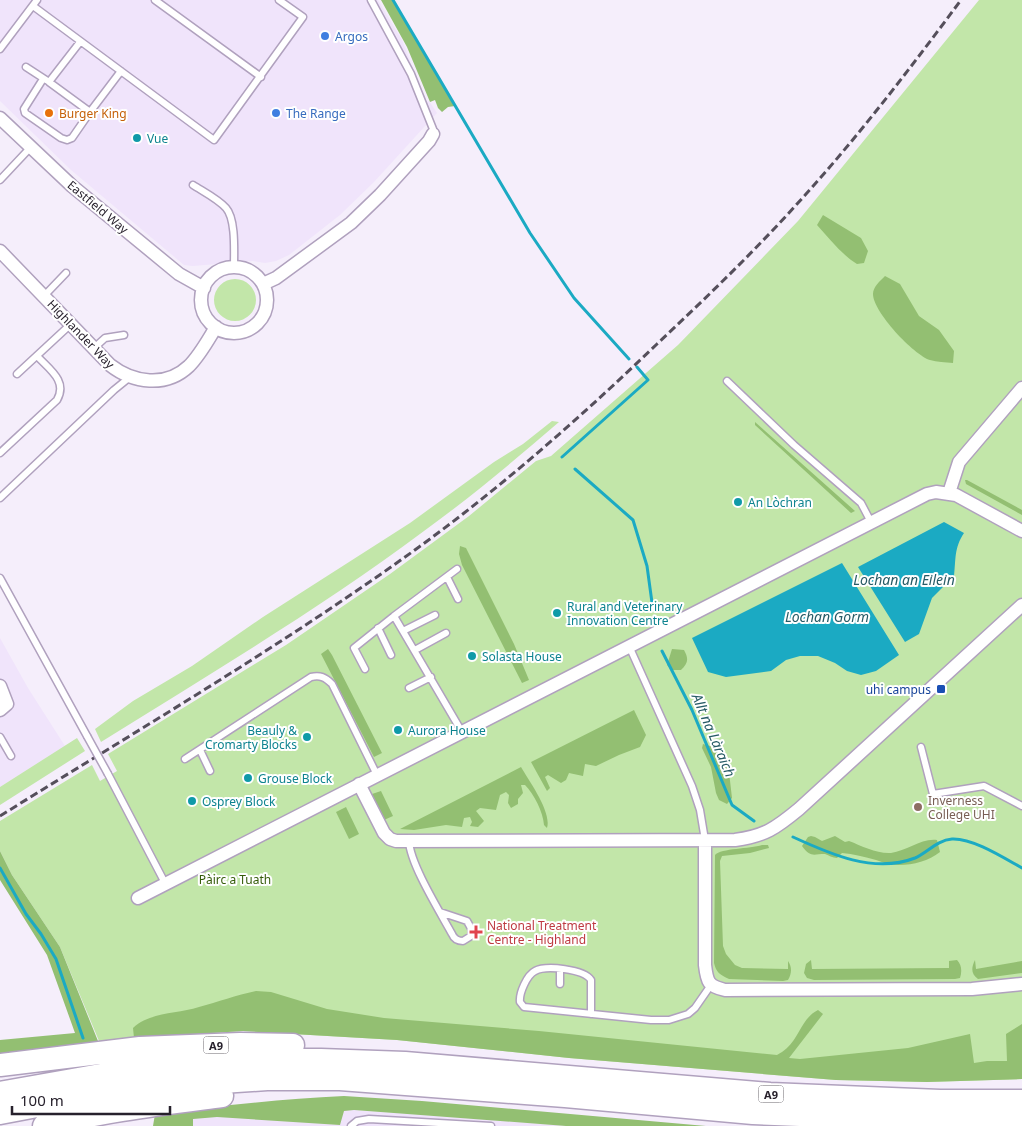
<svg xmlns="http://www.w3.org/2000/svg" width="1022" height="1126" font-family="'Noto Sans',sans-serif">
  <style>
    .built { fill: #f0e4fb }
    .green { fill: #c2e6a9 }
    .forest { fill: #93bf72 }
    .water { fill: #1baac3 }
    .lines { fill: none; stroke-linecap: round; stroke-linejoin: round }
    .stream { stroke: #1baac3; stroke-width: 3 }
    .lane-casing { stroke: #b0a1be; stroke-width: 9 }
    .street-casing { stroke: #b0a1be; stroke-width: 15 }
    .highway-casing { stroke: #b0a1be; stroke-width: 25 }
    .lane { stroke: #fff; stroke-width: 6 }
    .street { stroke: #fff; stroke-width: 12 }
    .highway { stroke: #fff; stroke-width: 22 }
    .rail { stroke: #554f5b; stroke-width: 3; stroke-dasharray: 8 4; stroke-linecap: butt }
    .lane-bridge-casing { stroke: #b0a1be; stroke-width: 9; stroke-linecap: butt }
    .lane-bridge { stroke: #fff; stroke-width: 6 }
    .shop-dot { fill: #3f7fe0; stroke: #fff; stroke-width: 2 }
    .food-dot { fill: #e8710a; stroke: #fff; stroke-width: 2 }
    .culture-dot { fill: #0f9aa8; stroke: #fff; stroke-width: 2 }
    .transit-dot { fill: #1a4fb4; stroke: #fff; stroke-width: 2 }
    .education-dot { fill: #8d6e63; stroke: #fff; stroke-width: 2 }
    .health-dot { fill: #e0444e; stroke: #fff; stroke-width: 2 }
    .labels { text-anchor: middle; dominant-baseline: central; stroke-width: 4; stroke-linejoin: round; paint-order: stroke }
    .shield { fill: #fff; stroke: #68646b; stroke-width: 1 }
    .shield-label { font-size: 11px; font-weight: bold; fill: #27212c }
    .shop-label { font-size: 12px; fill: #366cbe; stroke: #fff; text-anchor: start }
    .food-label { font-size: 12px; fill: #c56008; stroke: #fff; text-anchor: start }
    .culture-label { font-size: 12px; fill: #0d838f; stroke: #fff; text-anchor: start }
    .street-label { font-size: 12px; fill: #27212c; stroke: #fff }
    .transit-label { font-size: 12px; fill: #164399; stroke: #fff; text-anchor: end }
    .education-label { font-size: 12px; fill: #785e54; stroke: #fff; text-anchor: start }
    .park-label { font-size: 12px; fill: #355c09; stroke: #fff }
    .health-label { font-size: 12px; fill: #be3a42; stroke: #fff; text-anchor: start }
    .water-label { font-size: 14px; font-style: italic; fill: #275b66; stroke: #fff }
  </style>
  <rect width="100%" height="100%" fill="#f5eefb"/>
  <!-- built -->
  <path class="built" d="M0,0H378L402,40L426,102L429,101L437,113L374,182L340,215L289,255L276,261L265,263L253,261L193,266L184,265L71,170L0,101Z
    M0,638L28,688L65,746L0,787Z
    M354,1110L519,1122L566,1126H178L200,1111Z"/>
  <!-- green -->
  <path class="green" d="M979,0H1022V1079L927,1082L836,1080L569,1058L397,1040L243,1031L99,1041L60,947L12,875L0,851V821L92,765L100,781L117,771L108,754L286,645L390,574L469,516L536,461L551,456L678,345L798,221Z
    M214 300a21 21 0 1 1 42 0a21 21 0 1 1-42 0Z
    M552,421L559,422C515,460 471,497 424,531C321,608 210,674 101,742L95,729L133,701L192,666L263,617L410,523L494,462L523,444Z
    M77,738L85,751L0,805V787Z"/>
  <!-- forest -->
  <path class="forest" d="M381,0H393L455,106L448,107L442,112L438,108L435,100L430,102L407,47Z
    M823,215L861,238L868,251L864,263L857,264C842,255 829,238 817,225Z
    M885,276L900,284L919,316L939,330L954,351L953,363C945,362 937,362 930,360C914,355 873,312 873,294C873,287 880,281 885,276Z
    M755,422L855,511L851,513L755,425Z
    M965,480H967L1022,510V515L966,484Z
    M460,546L466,548L514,644L529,680L522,683L462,565L459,554Z
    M328,649L332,655L382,753L374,757L321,654Z
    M672,649L684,650C689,659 688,663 681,670H672L667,665Z
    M634,710L646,735L640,747L619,755L596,766L585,764L583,776L569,773L566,780L561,783L548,775L545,777L550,788L547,791L531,762Z
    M703,744L720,749L725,759L729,772L732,798L727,804L719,800L716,793L711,767L702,748Z
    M521,767C529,781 552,812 547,828L544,825C543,812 534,794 525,785H521L523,793L518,799V804L511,808L508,803L509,795L506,792L500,795L496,810L480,808L476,811L484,821L478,827L470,826L472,822L470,817L464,818L462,827L446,825L414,830L400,829Z
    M381,791L393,816L384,820L372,794Z
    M346,807L359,834L349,839L336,812Z
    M811,836L815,837L822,841L835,836L845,842L849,841C862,846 877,854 891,853C907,851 921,838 937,840L940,852C926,863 905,867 887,864C884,863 880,861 876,860C865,857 853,854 842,853L837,858C833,858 828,855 825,854C813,854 811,858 802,846L808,837Z
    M762,845H768L769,848L750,853L722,856L720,861L723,946L726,954L735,965L742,968L788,969V961C792,967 792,973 788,980L783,981L729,979C720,975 716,972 714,963L715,855C721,848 750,849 762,845Z
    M0,851L12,875L60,947L100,1046L0,1060V1040L75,1033L47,955L0,880Z
    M811,960L812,969L949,968V961L957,960C962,965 962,972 960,978L955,979L814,980L807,978L804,973L806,964Z
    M975,960L976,969L1022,961V973L978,979C971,974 971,968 975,960Z
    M256,991L271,992L327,1009L384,1018L539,1031L777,1055C780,1053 784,1051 787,1048C800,1036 802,1018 818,1010L823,1014L789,1058L800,1059L908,1048L970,1034L974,1063L987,1061H1007L1006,1034L1022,1024V1079L927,1082L836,1080L569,1058L397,1040L243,1031L134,1038L133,1028C150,1012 177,1014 199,1007C218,1002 236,995 256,991Z
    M344,1096L422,1101L706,1126H566L354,1110L344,1111L340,1125L217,1117L193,1119V1126H153L155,1114C218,1106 281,1099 344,1096Z"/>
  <!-- water -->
  <path class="water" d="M944,522L964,533C954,548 956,559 954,576L932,598L919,634L905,642L858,567Z
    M842,563L899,655L876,671L861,675L847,671L835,663L818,656H800L786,660L771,671L726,677L708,672L692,638Z"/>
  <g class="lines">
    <!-- stream -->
    <path class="stream" d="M393,0L530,233L574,298L629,359
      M562,457L648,380L637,367
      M575,469L633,520L647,566L653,610
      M662,651L692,710L732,805L754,821
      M793,837C830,854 874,874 915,858C927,853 937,840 952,839C973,838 1004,858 1022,868
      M0,868L26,914L41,934L56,959L83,1038"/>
    <defs>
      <path id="lane" d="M155,0L261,77
        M371,0L411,74L433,129V134
        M33,6L214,140L303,17L279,0
        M80,42L49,82L90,112L121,71
        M0,49L37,0
        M26,67L46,80
        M43,79L24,109L25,113L61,138L67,140L72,138L90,112
        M0,180L30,148
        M193,185C204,192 218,199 226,208C236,219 234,252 234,267
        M44,296L66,273
        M94,348L105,338L124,335
        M17,374L71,324
        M727,381L794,445L861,503L871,522
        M0,453L57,400C68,381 49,369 37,356
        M0,498L114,390L130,377
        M447,577L458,599
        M0,578L87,736
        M394,616L457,569
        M378,628L391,655
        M403,631L435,615
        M629,646L692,786L700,810L705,840
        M415,650L446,633
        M365,669L354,648L394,616L462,732
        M409,688L431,677
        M0,737L11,756
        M921,747L933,794L984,786L1022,806
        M200,750L210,771
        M185,759L311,677C320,675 325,677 332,684L377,775
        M108,774L165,883
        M409,841C410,864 440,912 452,934C454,939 458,941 463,941L471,936L472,930L467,921L440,912
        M560,984V969
        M591,1014V980C584,969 546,965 535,971C527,975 519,993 520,1002L524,1007L534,1008L651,1020H669L688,1014L695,1008L711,985
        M351,1126L357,1121L369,1119L491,1126"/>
      <path id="street" d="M0,118L72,186L179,274L204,288
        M0,251L110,365C133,383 166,388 189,366C200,355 208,340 216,327
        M201 300a33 33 0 1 1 66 0a33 33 0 1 1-66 0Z
        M263,284L276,278L351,223L380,195L429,141L433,134
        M949,493L959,462L1022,388
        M0,686L7,704L0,710
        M359,784L384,833L390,839L396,841L735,840C765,836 776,828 799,809L1022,605
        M705,840V965C707,982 708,986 725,990L972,989L1022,984
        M138,898L927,494L936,492L956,495L1022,531"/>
      <path id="highway" d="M0,1065L140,1048L240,1044L293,1045
        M0,1093L129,1070L251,1060H321L405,1063L770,1094L940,1101H1022
        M0,1113L132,1088L267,1079H340L565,1096L753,1113L870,1118L1022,1121
        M44,1126C102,1111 162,1104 222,1096"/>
    </defs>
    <!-- lane casing -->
    <use href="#lane" class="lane-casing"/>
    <!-- street casing -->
    <use href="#street" class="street-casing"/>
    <!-- highway casing -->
    <use href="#highway" class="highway-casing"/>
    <!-- lane -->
    <use href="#lane" class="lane"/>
    <!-- street -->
    <use href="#street" class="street"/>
    <!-- highway -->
    <use href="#highway" class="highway"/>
    <!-- rail -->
    <path class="rail" d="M0,816C141,728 285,644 419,547C504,485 582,416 657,344C708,296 759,247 806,194C861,133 912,66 961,0"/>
    <defs>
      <path id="lane-bridge" d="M87,736L108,774"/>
    </defs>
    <!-- lane-bridge casing -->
    <use href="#lane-bridge" class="lane-bridge-casing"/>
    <!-- lane-bridge -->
    <use href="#lane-bridge" class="lane-bridge"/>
  </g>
  <!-- markers -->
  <g class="shop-dot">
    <circle cx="325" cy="36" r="5"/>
    <circle cx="276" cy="113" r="5"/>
  </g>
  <circle class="food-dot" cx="49" cy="113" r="5"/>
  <g class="culture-dot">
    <circle cx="137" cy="138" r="5"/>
    <circle cx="738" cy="502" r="5"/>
    <circle cx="557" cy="613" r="5"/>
    <circle cx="472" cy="656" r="5"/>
    <circle cx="398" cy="730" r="5"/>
    <circle cx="307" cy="737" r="5"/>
    <circle cx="248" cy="778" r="5"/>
    <circle cx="192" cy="801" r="5"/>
  </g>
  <rect class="transit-dot" x="936" y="684" width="10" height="10" rx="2.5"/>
  <circle class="education-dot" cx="918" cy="807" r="5"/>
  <path class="health-dot" d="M473.5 924.5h5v5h5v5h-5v5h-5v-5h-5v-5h5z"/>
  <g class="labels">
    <!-- shield labels -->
    <g class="shield">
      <rect x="203.5" y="1036.5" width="25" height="17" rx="4"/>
      <rect x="758.5" y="1085.5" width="25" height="17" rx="4"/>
    </g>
    <g class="shield-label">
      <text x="216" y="1045">A9</text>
      <text x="771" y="1094">A9</text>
    </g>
    <!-- shop labels -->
    <g class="shop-label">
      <text x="335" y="36">Argos</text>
      <text x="286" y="113">The Range</text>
    </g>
    <!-- food labels -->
    <g class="food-label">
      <text x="59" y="113">Burger King</text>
    </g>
    <!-- culture labels -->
    <g class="culture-label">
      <text x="147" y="138">Vue</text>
      <text x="748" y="502">An Lòchran</text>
      <text x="567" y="606">Rural and Veterinary<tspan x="567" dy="14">Innovation Centre</tspan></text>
      <text x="482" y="656">Solasta House</text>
      <text x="297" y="730" text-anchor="end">Beauly &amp;<tspan x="297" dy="14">Cromarty Blocks</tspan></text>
      <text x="408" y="730">Aurora House</text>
      <text x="258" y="778">Grouse Block</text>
      <text x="202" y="801">Osprey Block</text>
    </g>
    <!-- street labels -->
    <g class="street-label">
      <text transform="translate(98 207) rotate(40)">Eastfield Way</text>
      <text transform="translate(81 334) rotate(46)">Highlander Way</text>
    </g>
    <!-- transit labels -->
    <g class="transit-label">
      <text x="931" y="689">uhi campus</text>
    </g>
    <!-- education labels -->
    <g class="education-label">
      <text x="928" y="800">Inverness<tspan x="928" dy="14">College UHI</tspan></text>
    </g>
    <!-- park labels -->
    <g class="park-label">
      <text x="235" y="879">Pàirc a Tuath</text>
    </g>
    <!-- health labels -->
    <g class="health-label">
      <text x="487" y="925">National Treatment<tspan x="487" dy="14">Centre - Highland</tspan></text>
    </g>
    <!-- water labels -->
    <g class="water-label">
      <text x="904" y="579">Lochan an Eilein</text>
      <text x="827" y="616">Lochan Gorm</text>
      <text transform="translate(714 735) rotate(67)">Allt na Làraich</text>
    </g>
  </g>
  <!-- scale -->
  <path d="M12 1106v8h158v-8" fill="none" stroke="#27212c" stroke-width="2.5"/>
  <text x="20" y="1106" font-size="15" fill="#27212c" stroke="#ffffff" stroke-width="4" paint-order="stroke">100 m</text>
</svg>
